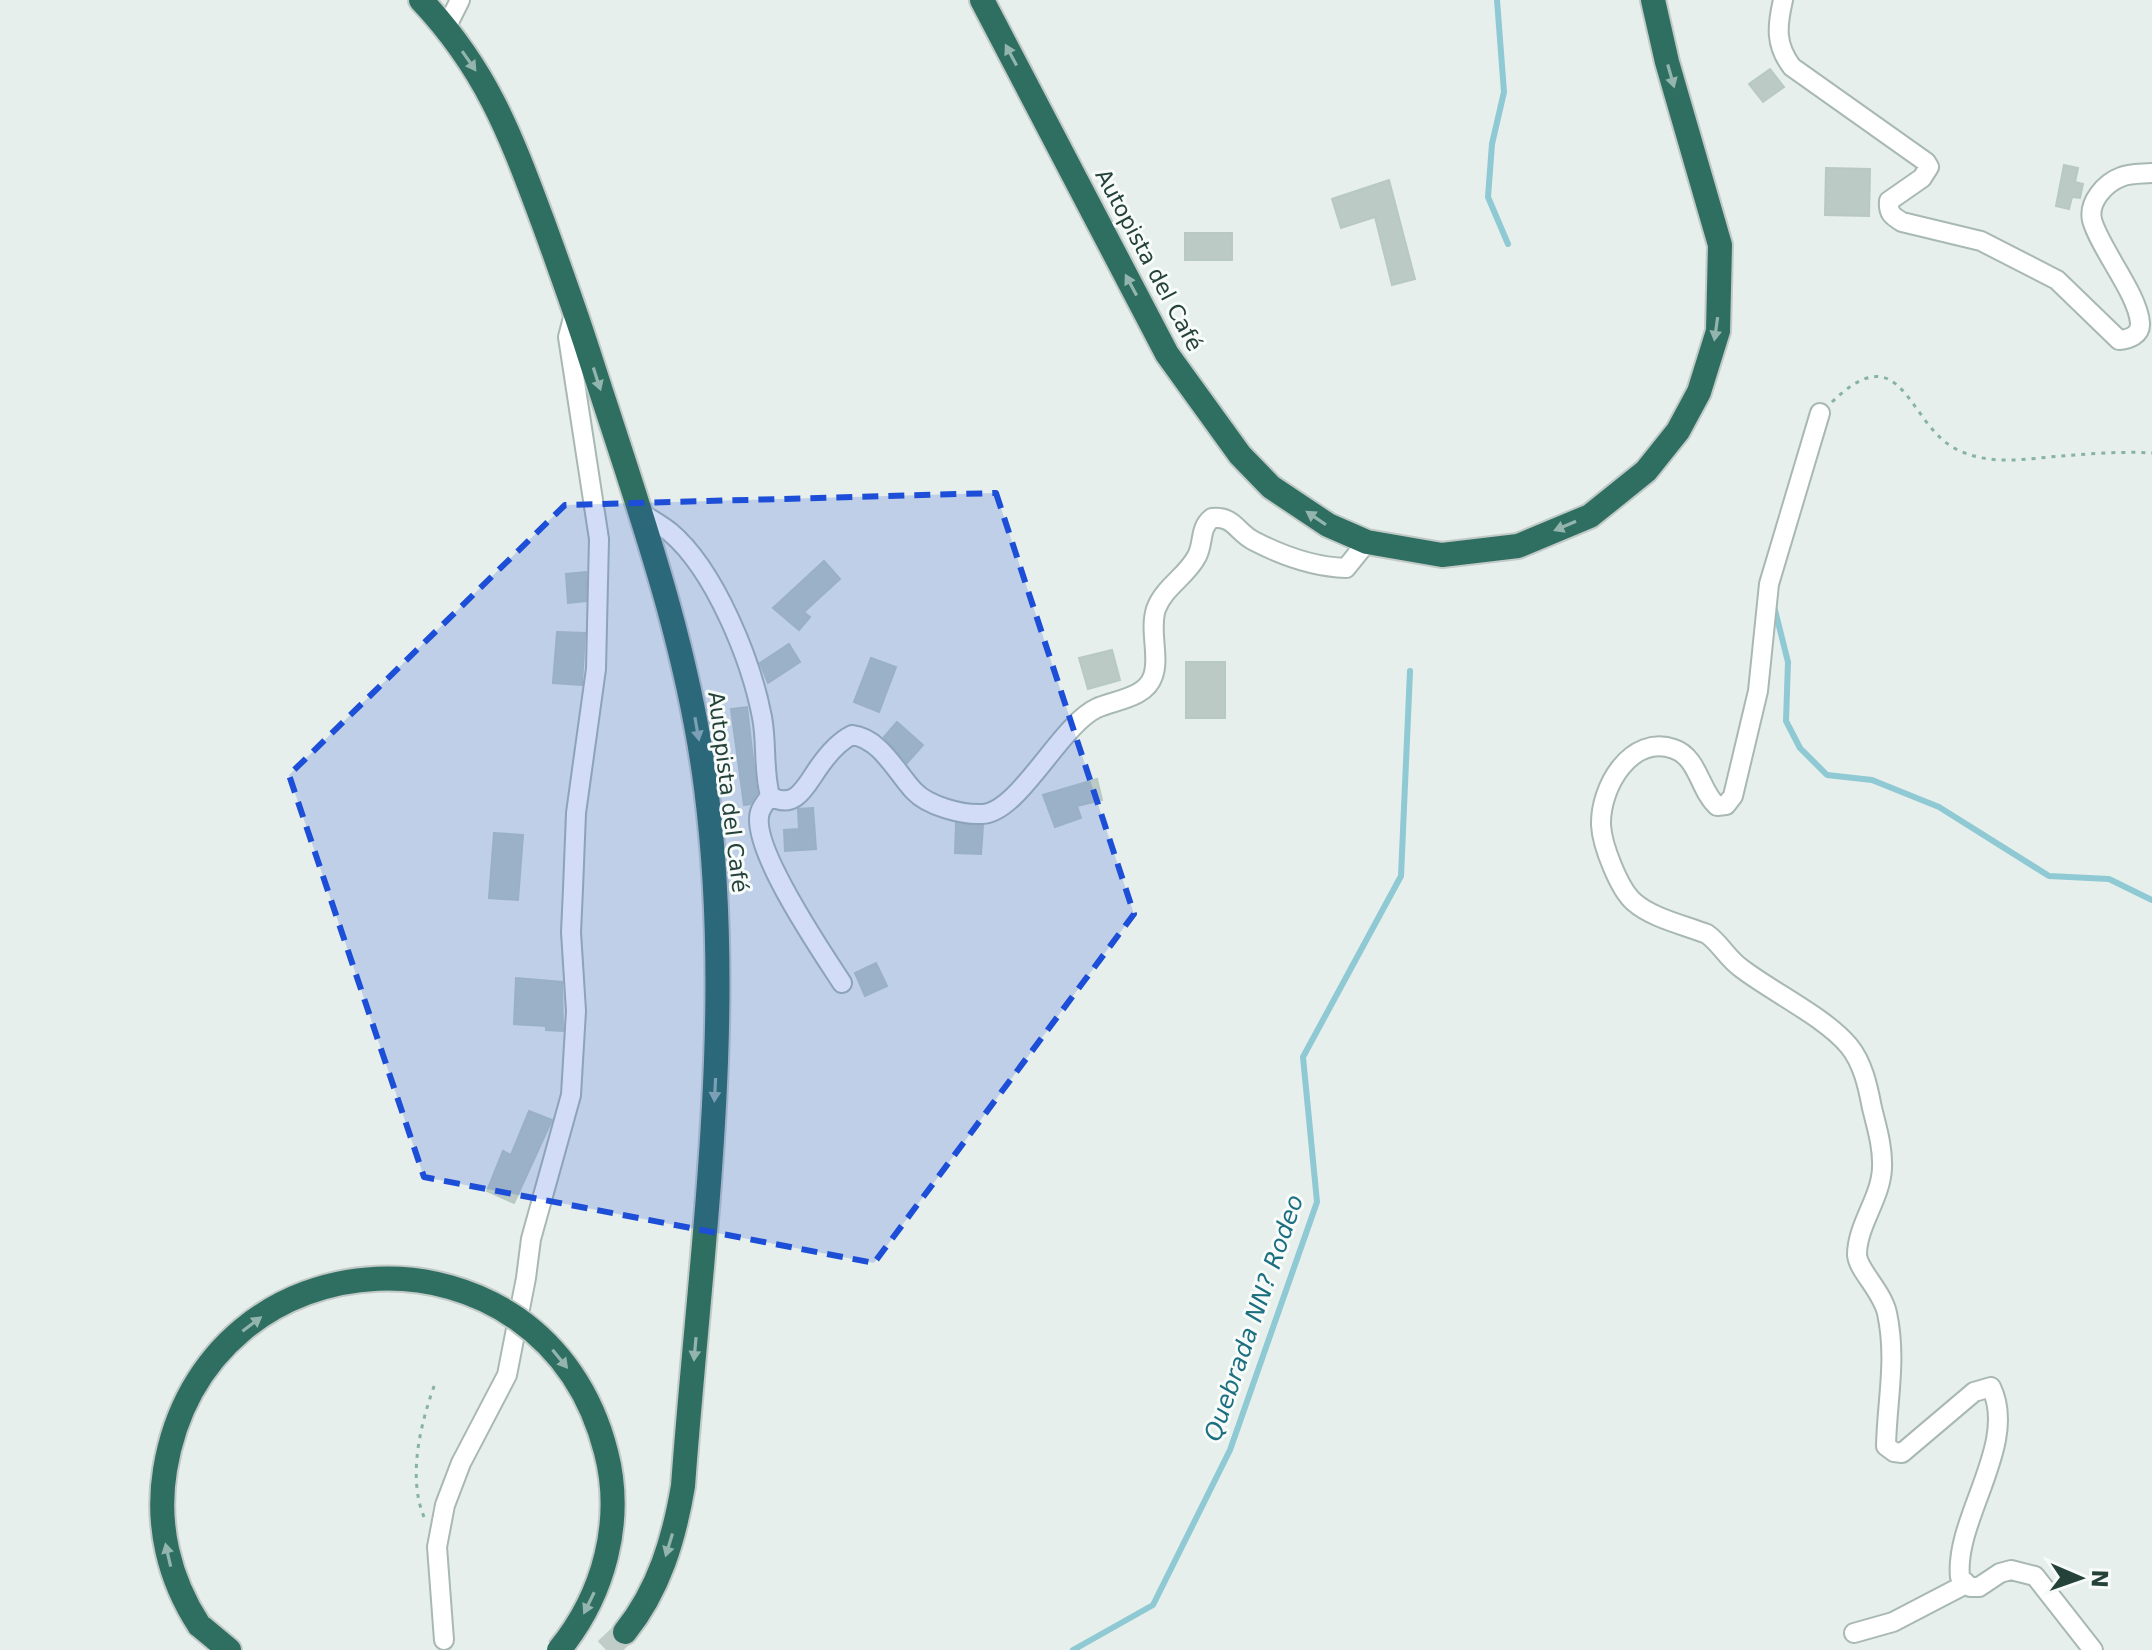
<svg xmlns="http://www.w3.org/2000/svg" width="2152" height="1650" font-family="'DejaVu Sans',sans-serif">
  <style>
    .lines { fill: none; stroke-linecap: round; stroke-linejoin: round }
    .stream { stroke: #8ec9d4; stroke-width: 6 }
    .building { fill: #bbcac4; stroke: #b8c9c2; stroke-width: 2 }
    .highway-tunnel { stroke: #bfccc8; stroke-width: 24; stroke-dasharray: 24 12; stroke-linecap: butt }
    .minor-casing { stroke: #a8b8b2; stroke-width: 22 }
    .highway-casing { stroke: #c2cac8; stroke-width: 28 }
    .path { stroke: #86b3a5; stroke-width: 3; stroke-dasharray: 4 6; stroke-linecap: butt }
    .minor { stroke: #fff; stroke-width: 18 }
    .highway { stroke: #2f6f62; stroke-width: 24 }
    .highway-bridge-casing { stroke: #c2cac8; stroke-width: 28; stroke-linecap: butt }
    .highway-bridge { stroke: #2f6f62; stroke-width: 24 }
    .oneway { fill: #93b5ae }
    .marked { fill: #1d4ed8; fill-opacity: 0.2; stroke: #1d4ed8; stroke-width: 6; stroke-dasharray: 16 10; stroke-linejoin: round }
    .labels { text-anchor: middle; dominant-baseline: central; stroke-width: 6; stroke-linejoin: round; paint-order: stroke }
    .street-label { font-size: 22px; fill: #24423a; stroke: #f7fbf9 }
    .water-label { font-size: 24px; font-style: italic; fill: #1c6f80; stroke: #f7fbf9 }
  </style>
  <rect width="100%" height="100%" fill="#e6efeb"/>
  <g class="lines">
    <!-- stream -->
    <path class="stream" d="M1497,0L1504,92L1492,144L1488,197L1508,244
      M1774,606L1788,662L1786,721L1800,748L1827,775L1872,780L1939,807L2049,876L2109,879L2152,900
      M1073,1650L1153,1605L1230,1450L1317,1202L1303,1057L1401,876L1410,671"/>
  </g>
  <!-- building -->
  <path class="building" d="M1770,69L1784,87L1763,102L1749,84Z
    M2064,165L2078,168L2075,182L2083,184L2080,198L2072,197L2069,209L2056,206Z
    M1826,168L1870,169L1869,216L1825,215Z
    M1389,180L1415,279L1392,285L1375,217L1341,228L1332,199Z
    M1185,233H1232V260H1185Z
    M824,561L840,579L804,612L810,617L799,630L773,608Z
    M586,572V601L568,603L566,574Z
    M557,632L585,633L582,685L553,683Z
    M789,644L800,662L768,683L760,663Z
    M1112,650L1120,680L1088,689L1079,658Z
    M871,658L896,667L879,712L854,702Z
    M1186,662H1225V718H1186Z
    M747,707L757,793L750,804L744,805L731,709Z
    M897,722L923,745L907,763L884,737Z
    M1097,779L1102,800L1077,806L1081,818L1055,827L1043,795Z
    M813,808L816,849L785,851L784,830L799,829L798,809Z
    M956,823L983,826L981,854L955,853Z
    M494,833L523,835L518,900L489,898Z
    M876,963L887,986L865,996L855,973Z
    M516,978L562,982L563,1031L546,1030V1026L514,1024Z
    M529,1111L552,1120L514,1203L487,1191L503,1151L511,1155Z"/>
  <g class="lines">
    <!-- highway-tunnel -->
    <path class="highway-tunnel" d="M606,1650L625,1632"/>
    <defs>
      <path id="minor" d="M1783,0C1777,26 1775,45 1792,67L1926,162L1929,167L1922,178L1889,201C1888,213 1892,216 1902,222L1981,241L2057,280L2119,340C2129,339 2141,335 2140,323C2138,294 2100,249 2092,220C2088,202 2105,183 2121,177C2130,173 2142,174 2152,173
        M446,28L460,0
        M1820,413L1769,584L1758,691L1733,796L1726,805L1717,806C1700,791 1698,757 1674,749C1631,734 1600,787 1601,825C1602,845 1619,889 1634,902C1652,918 1684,925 1707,934C1720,943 1727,958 1741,968C1772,992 1825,1017 1849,1046C1863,1063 1868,1087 1872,1108C1877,1128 1883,1148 1882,1168C1881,1198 1857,1225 1857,1255C1858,1270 1882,1291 1887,1313C1897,1360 1887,1400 1886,1446L1894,1452L1902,1453L1974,1392L1991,1387C2019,1444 1954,1519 1960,1577L1970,1587H1979L2000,1573L2011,1570L2035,1576L2093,1650
        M640,512C650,519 661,525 670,532C715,570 751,660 762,717C767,743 763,769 770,796C796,811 806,785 819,767C828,754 838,742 852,735C880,738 897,773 914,791C928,806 962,815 982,814C1019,813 1060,725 1097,708C1115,700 1146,698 1153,676C1160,657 1149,631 1156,609C1164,587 1187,576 1197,556C1204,543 1199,528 1212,518C1235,516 1236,532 1254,541C1283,556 1313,567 1346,568L1367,542
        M770,796C767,800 762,806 760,812C749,846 822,952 842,983
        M1854,1633L1893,1622L1966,1584
        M444,1640L437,1547L445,1505L461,1463L507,1375L526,1278L531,1239L571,1095L576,1011L571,932L573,889L576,813L596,669L599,539L568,337L575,310"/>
      <path id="highway" d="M421,0C487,70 510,134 543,222C559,266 575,310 589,354C635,498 687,638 706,788C736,1021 700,1254 683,1486C674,1539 659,1590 625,1632
        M982,0L1167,354L1240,455L1271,487L1328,525L1367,542L1442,555L1518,546L1590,516L1646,471L1678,431L1699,392L1718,331L1720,245L1667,62L1653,0
        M199,1625L229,1650"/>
    </defs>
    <!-- minor casing -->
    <use href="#minor" class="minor-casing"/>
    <!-- highway casing -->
    <use href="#highway" class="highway-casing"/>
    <!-- path -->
    <path class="path" d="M1832,402C1904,332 1907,426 1958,450C1991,466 2025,459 2060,456C2090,454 2122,451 2152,453
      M424,1517C407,1476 421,1421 436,1381"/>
    <!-- minor -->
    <use href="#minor" class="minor"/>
    <!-- highway -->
    <use href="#highway" class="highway"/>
    <defs>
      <path id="highway-bridge" d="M199,1625C169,1579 156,1525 165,1470C205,1225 545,1211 606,1452C624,1521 604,1595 559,1650"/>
    </defs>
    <!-- highway-bridge casing -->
    <use href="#highway-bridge" class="highway-bridge-casing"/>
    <!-- highway-bridge -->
    <use href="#highway-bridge" class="highway-bridge"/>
  </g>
  <!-- one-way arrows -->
  <defs><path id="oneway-solid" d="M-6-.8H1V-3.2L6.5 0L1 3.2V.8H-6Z" transform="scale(2)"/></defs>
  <g class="oneway">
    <use href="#oneway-solid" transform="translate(1011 55) rotate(-118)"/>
    <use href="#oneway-solid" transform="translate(469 61) rotate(55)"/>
    <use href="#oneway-solid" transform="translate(1671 76) rotate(74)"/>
    <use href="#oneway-solid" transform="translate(1131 285) rotate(-118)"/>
    <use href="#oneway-solid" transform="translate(1716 329) rotate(98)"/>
    <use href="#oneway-solid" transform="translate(597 379) rotate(72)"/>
    <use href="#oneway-solid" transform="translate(1316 518) rotate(-146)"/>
    <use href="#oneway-solid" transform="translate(1565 526) rotate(157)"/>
    <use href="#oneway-solid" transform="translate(697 729) rotate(80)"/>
    <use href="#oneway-solid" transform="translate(715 1090) rotate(93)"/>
    <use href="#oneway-solid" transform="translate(252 1324) rotate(-37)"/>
    <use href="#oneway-solid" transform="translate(695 1349) rotate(95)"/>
    <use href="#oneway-solid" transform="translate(560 1359) rotate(51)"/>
    <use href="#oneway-solid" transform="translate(669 1545) rotate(107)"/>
    <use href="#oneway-solid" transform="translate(168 1555) rotate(-103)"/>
    <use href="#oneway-solid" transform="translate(589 1603) rotate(116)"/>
  </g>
  <!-- marked area -->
  <path class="marked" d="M996,493L1134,914L874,1263L424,1177L289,775L565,505Z"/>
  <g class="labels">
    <!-- street labels -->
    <g class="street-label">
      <text transform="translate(1149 260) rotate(62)">Autopista del Café</text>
      <text transform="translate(728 792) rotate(83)">Autopista del Café</text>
    </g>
    <!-- water labels -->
    <g class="water-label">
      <text transform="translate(1254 1318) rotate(-71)">Quebrada NN? Rodeo</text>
    </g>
  </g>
  <!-- north arrow -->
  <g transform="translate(2080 1578) rotate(92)" stroke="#f7fbf9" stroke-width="6" paint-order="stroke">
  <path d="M0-6L14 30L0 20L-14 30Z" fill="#24423a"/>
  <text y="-12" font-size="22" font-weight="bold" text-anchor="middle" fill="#24423a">N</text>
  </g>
</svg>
